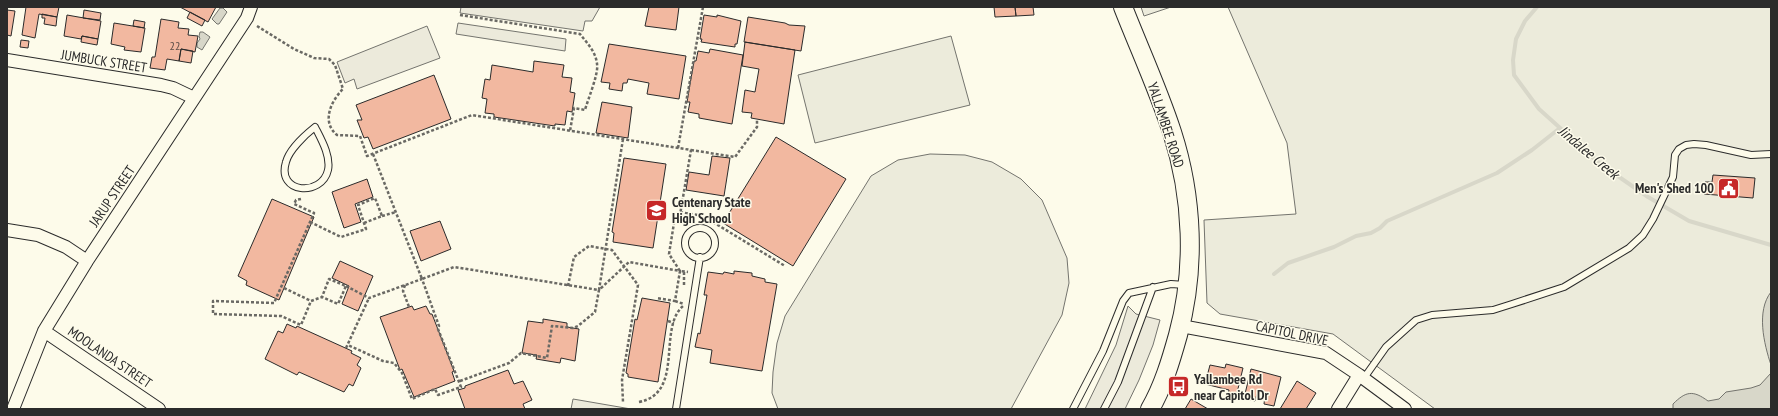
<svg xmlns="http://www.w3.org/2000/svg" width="1778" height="416" font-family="'PT Sans Narrow',sans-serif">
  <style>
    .green { fill: #ecebdb; stroke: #74746e }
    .parking { fill: #eceadb; stroke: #74746e }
    .water { fill: #d8d7c9; stroke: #74746e }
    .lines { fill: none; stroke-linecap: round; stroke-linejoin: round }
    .stream { stroke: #d8d7c9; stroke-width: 4 }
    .building { fill: #f2b8a0; stroke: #2b2b2b }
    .service-casing { stroke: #2b2b2b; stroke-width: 8 }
    .minor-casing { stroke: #2b2b2b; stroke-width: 14 }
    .secondary-casing { stroke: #2b2b2b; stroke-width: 20 }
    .path { stroke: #6a6964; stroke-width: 2.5; stroke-dasharray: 3 2; stroke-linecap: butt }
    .service { stroke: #fdfbea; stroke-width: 6 }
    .minor { stroke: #fdfbea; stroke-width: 12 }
    .secondary { stroke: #fdfbea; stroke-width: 18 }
    .labels { text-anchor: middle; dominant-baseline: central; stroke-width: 3; stroke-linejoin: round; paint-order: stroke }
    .number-label { font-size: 12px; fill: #5d4e48 }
    .street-label { font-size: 14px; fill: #2b2b2b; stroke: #fdfbea }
    .poi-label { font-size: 14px; font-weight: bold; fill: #2b2b2b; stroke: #fdfbea; text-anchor: start }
    .water-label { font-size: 15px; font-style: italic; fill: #2b2b2b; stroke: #fdfbea }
  </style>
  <rect width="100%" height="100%" fill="#fdfbea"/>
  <!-- green -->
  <path class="green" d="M1141,7H1171L1144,16Z
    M1228,7H1771V409H1435L1333,334L1220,314L1207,303L1204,220L1296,214L1287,143Z
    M951,36L970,105L815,143L798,75Z
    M930,154L965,155L992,162L1021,179L1042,200L1067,258L1069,283L1062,315L1011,409H778L772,393L773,372L777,343L785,316L871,176L898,160Z"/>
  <!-- parking -->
  <path class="parking" d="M461,7H600L592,21H585L583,31L460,13Z
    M458,23L566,39L565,51L456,34Z
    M427,26L440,58L357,89L354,79L345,83L337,62Z
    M1128,306L1136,314L1160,320L1153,345L1139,380L1125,409H1085L1116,345Z
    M573,399L631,409H571Z"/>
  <!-- water -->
  <path class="water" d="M220,8H223L227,12L219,24H217L212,19Z
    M200,32H203L210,37L202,50L197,47V43L200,39L199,36Z
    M1771,292V365C1764,344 1756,311 1771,292Z
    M1771,373V409H1673V404C1686,391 1693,390 1708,401L1719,399L1726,392L1751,388L1760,385Z"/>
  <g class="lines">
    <!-- stream -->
    <path class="stream" d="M1537,7L1525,21L1516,39L1513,60L1514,75L1539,109L1599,163L1648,197L1689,221L1771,245
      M1274,274L1288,263L1334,247L1356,236L1371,233L1380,228L1387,221L1497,173L1532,150L1560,128"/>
  </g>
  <!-- building -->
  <path class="building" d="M26,7H59L57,17L39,14L35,38L22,35Z
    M180,7H216L208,22Z
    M649,7H679L676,30L645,26Z
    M994,7H1015L1016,16L995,17Z
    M1015,7H1033L1034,15L1016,16Z
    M7,10L15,11L11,36L7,35Z
    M84,10L101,13L100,20L83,18Z
    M190,12L205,20L202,26L187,18Z
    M42,14L57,17L56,26L44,24L45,18H42Z
    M67,15L101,21L98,39L82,36L81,39L64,36Z
    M704,15L717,17V15L741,21L737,44H735V47L701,42L702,39H700Z
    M748,17L785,23L789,25L805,26L801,51L744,42Z
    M161,19L179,22L178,28L189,29L188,35L198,36L195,52L181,49L179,61L167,59L165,70L150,68L152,57H155Z
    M134,20L145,22L144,28L133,26Z
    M114,23L145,28L141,52L124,50L125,47L111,44Z
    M82,36L98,39L97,45L81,42Z
    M21,40L29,41L28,48L20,47Z
    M745,42L795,50L784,124L751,118L752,113L742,112L745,90L755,92L759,69L742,66Z
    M609,44L686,56L679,99L647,94L649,83L628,79L627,83H623L622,91L609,89L610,83L601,82Z
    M181,49L193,51L191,63L179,61Z
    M710,49L743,55L732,124L699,118V114L688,112L690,102H687L694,61H696L698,51L709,53Z
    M534,61L564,65L562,77L572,78L570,92L575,93L572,112L567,111L565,125L555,124V126L494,117V114L485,113L487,99L482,98L485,79L490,80L492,65L533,72Z
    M434,75L451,119L373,149L368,137L364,138L357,120H362L356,105Z
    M602,102L632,107L628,138L596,133Z
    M776,137L846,179L793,266L723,223Z
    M712,156L730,158L724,196L686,190L689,172L709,175Z
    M624,158L666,164L653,248L613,242L614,233L612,232Z
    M1713,175L1755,178L1753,198L1704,194L1705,182H1712Z
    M367,179L373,197L355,204L361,222L344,228L332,192Z
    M272,199L314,217L279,300L246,285L247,281L238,276Z
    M440,221L451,249L421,261L410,231Z
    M340,261L373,276L358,311L342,304L349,286L332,278Z
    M734,271L752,273V276L765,279V282L777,284L762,371L710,363L712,350L695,347L698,333L700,334L707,295H704L708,272L723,274L724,272L734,274Z
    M642,298L670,303L658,382L628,377V374L626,373L635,319L637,320Z
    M412,306L414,310L426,306L430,314H432L454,371L452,372L455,381L414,397L402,369L400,370L380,317Z
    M543,319L567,323V327L579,329L575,361L561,358L560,363L536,359L537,355L522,353L528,321L543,323Z
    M287,324L296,328L297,326L299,327L352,351L351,353L361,358L357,365L361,368L353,386L349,384L344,392L299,372L297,375L265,359L278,331L283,333Z
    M1226,364L1243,368L1236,397L1228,395L1229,390L1205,384L1210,365L1225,368Z
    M1251,369L1281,377L1274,406L1264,404L1265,396L1257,394L1255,401L1244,398Z
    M508,370L514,384L523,381L532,400L523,404L525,409H465L458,390L465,388V386Z
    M1297,381L1316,393L1306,409H1280Z
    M1191,399L1208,409H1185Z"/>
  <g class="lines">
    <defs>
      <path id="service" d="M315,127C321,139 331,156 328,170C322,197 276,194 286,162C289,150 305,135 315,127Z
        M685 243a15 15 0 1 1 30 0a15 15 0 1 1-30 0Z
        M1364,378L1386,347L1416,320L1432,315L1493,310L1512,304L1564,287L1629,248L1643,235L1653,219L1673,177L1675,155L1679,149L1686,145L1694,144L1706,145L1751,155L1771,154
        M676,409L700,257
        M1073,409L1103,351L1123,301L1129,293L1171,284L1185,285
        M1104,409L1118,382L1153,287"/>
      <path id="minor" d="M7,60L161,85L173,88L194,98
        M7,230L38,235L66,247L87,261
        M1181,326L1326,353L1359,375L1405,409
        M44,331L159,409
        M13,409L44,331L87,261L247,18L251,7
        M1338,409L1359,375"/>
      <path id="secondary" d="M1123,7C1139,48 1158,89 1172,132C1193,197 1196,269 1178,335C1171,360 1163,387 1150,409"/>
    </defs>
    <!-- service casing -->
    <use href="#service" class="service-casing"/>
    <!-- minor casing -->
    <use href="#minor" class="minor-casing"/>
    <!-- secondary casing -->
    <use href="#secondary" class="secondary-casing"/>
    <!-- path -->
    <path class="path" d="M460,15L580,34C587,43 596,52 597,64C599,73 588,99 585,110L574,108L570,131
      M257,26L294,49L314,58L329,59L335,65L343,89C331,101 321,122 337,135L360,136L367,156L472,115L691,150L680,215L674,223L669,254L680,271L688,272
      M678,148L703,7
      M691,150L735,157L757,127V119
      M373,154L422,279L454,267L599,290L623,139
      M301,199L296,200L294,204L314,213L274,303L213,301V314L281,316L301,325L311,301
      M680,212L703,216L785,266
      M382,216L396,212
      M310,222L341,237L366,229L358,205L375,198L382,216L364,223
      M684,272V287
      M405,285L403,291L409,307
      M346,286L369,298L422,279L439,326L438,329L461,387L438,395L435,389L412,399L402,373L394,363L383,361L348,345
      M568,286L574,257L589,246L612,250L638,285L622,380L623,402
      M284,288L311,301L322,297L329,279L346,286L338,304L322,297
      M675,301L684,304
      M668,321L674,323
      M346,348L369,298
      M460,381L509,363L521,353L547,358L552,326L573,328L578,326L595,312L599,290L629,262L680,271L675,301L656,298
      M639,402C685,393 657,329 683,306"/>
    <!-- service -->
    <use href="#service" class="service"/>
    <!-- minor -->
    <use href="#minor" class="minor"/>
    <!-- secondary -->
    <use href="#secondary" class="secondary"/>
  </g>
  <!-- icons -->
  <defs>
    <symbol id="civic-square" viewBox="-11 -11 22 22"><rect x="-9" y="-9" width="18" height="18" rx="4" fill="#c62828" stroke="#fdfbea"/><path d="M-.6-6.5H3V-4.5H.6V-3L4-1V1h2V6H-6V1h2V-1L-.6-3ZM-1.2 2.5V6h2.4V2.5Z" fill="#fff"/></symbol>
    <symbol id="school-square" viewBox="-11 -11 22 22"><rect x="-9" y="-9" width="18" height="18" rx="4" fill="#c62828" stroke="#fdfbea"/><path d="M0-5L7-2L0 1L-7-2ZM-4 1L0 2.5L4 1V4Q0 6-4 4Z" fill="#fff"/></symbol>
    <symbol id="bus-square" viewBox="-11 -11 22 22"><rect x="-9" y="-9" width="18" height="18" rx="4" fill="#c62828" stroke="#fdfbea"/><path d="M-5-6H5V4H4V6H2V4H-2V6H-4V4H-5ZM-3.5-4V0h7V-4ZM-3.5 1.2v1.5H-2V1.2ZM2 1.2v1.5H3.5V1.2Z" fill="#fff"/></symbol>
  </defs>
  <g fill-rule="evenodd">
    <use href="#civic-square" x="1716" y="176" width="25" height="25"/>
    <use href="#school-square" x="644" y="198" width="25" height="25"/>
    <use href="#bus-square" x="1166" y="374" width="25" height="25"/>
  </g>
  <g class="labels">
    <!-- number labels -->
    <g class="number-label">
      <text x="175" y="45">22</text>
    </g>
    <!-- street labels -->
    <g class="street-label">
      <text transform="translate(104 61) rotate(9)">JUMBUCK STREET</text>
      <text transform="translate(1166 125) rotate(72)">YALLAMBEE ROAD</text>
      <text transform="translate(112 196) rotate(-56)">JARUP STREET</text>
      <text transform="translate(1292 333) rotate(12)">CAPITOL DRIVE</text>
      <text transform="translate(110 357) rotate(34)">MOOLANDA STREET</text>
    </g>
    <!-- poi labels -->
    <g class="poi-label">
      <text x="1714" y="188" text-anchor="end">Men's Shed 100</text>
      <text x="672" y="202">Centenary State<tspan x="672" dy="16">High School</tspan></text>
      <text x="1194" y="379">Yallambee Rd<tspan x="1194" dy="16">near Capitol Dr</tspan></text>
    </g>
    <!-- water labels -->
    <g class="water-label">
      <text transform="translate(1589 152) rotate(40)">Jindalee Creek</text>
    </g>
  </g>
  <!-- border -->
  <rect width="1778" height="416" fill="none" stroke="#2b2b2b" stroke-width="16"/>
</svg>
